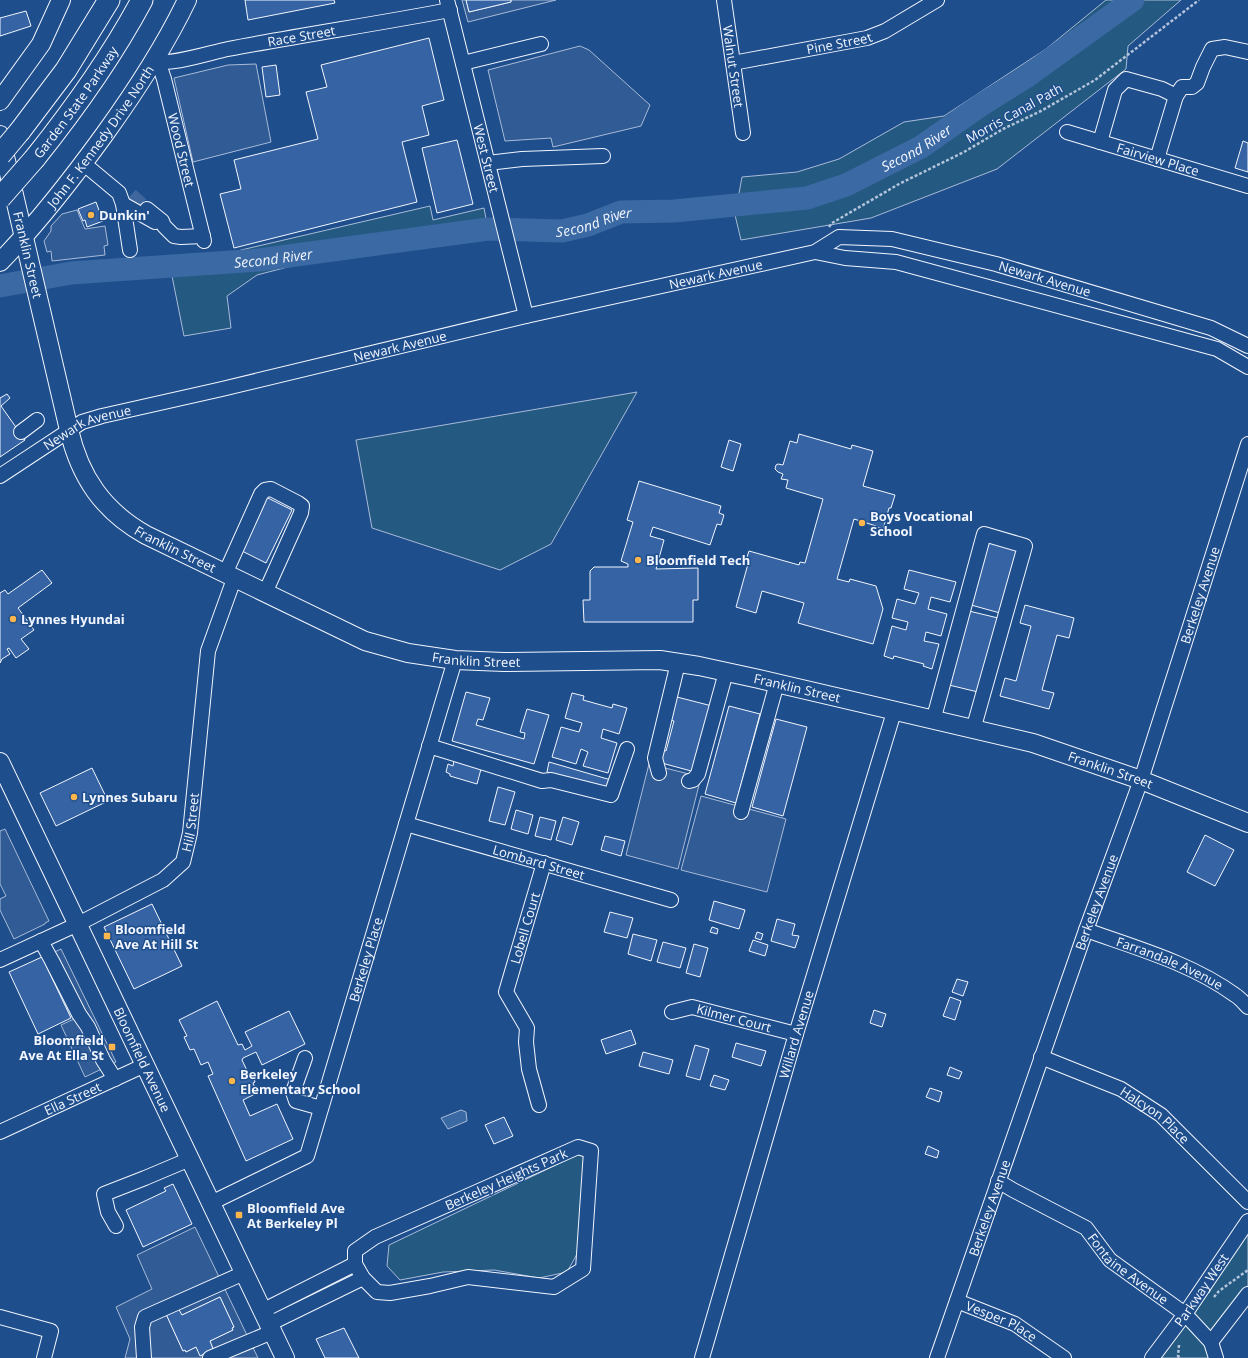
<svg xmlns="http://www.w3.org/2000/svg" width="1248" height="1358" font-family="'Open Sans',sans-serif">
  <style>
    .green { fill: #245a82; stroke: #a8bbd7 }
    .parking { fill: #305b95; stroke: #a8bbd7; fill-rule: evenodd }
    .water { fill: #3b69a3; stroke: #a8bbd7 }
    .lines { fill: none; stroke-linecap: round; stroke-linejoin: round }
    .river { stroke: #3b69a3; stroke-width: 23 }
    .building { fill: #3563a3; stroke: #f2f6ff }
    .minor-tunnel { stroke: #3f679d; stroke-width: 14; stroke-dasharray: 14 7; stroke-linecap: butt }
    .minor-casing { stroke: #f2f6ff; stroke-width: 16 }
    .major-casing { stroke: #f2f6ff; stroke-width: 20 }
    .highway-casing { stroke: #f2f6ff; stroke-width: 23 }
    .path { stroke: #b3c4dc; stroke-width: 2.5; stroke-dasharray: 3 2; stroke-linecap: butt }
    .minor { stroke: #1f4e8c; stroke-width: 14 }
    .major { stroke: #1f4e8c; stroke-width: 18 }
    .highway { stroke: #1f4e8c; stroke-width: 21 }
    .highway-bridge-casing { stroke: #f2f6ff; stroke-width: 23; stroke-linecap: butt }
    .highway-bridge { stroke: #1f4e8c; stroke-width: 21 }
    .poi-dot { fill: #ffb74d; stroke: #1f4e8c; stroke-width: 1.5 }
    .labels { text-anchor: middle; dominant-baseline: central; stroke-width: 3; stroke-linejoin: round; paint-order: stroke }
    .street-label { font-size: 13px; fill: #f2f6ff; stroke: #1f4e8c }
    .poi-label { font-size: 13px; font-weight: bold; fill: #f2f6ff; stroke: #1f4e8c; text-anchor: start }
    .water-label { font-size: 14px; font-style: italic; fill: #f2f6ff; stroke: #1f4e8c }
  </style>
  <rect width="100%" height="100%" fill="#1f4e8c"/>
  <!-- green -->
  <path class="green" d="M1106,0H1181L1128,46L1126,69L997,169L871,218L741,240L735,215L742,177L797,172L839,159L904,122L944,116L1046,49Z
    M430,206L433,220L484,208L488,229L372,245L257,275L227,296L231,328L184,336L172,276L241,250Z
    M637,392L551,544L500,570L372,528L356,440Z
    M583,1152L585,1167L581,1247L567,1272L539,1278L494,1270L443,1272L400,1280L387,1266L389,1245Z
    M1248,1233V1286L1204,1344L1209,1358H1159Z"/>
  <!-- parking -->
  <path class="parking" d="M462,0H466L469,12L511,2V0H556L468,22Z
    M580,46L589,50L650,105L641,126L553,147L551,138L505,141L488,70Z
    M256,64L271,142L193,162L174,78L228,65Z
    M77,210L85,229L105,226L108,245L104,246L105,255L52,261L51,251L47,252L44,241L51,231V226L62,214Z
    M649,764L701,777L678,869L626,855Z
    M701,796L786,819L767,892L681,870Z
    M5,829L49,921L45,923V924L14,939L0,910V899L6,896L0,884V831Z
    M61,949L116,1062L85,1077L61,1025L74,1019L44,957Z
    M195,1227L258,1358H125L130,1339L116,1307L152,1289L137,1255ZM220,1297L234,1327L232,1328L233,1330L210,1341L213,1349L201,1356L196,1347L186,1352L185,1350L183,1351L166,1314L182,1315Z"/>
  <!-- water -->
  <path class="water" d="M461,1110L466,1112L467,1121L448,1129L441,1118Z"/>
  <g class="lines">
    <!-- river -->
    <path class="river" id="s1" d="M0,286L71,273L259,260L488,229L562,231L588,225L621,212L674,211L807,198L846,185L921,147L981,105L1026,77L1133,0"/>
  </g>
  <!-- building -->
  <path class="building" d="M245,0H334L335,3L248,20Z
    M466,0H511V2L469,12Z
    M26,11L31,26L0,36V18Z
    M429,38L444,100L422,106L429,135L402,142L417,202L234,248L220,194L241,189L234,160L318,139L306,92L327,87L321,65Z
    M276,65L280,95L266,97L262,67Z
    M457,140L473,204L437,213L422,148Z
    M1243,141L1248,143V172L1235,168Z
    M96,202L103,221L87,227L85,220L83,221L78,209Z
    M7,394L10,398L1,406L25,440L0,457V398Z
    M799,434L851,449L852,445L873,451L863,486L895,495L891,508H889L883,529L875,527L876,526L854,519L837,579L849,582L850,579L876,586L883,609L873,644L798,623L804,603L762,591L756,613L736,607L748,564L745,563L749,551L799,565L800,562L805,563L823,499L786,488L788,480L781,479L783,474L778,472L775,469L776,465L778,464L783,465L790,441L797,443Z
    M729,440L741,444L733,471L721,467Z
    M639,481L721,506L719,513L724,515L721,525L717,524L710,545L653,527L650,536L664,540L656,569L698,568V600H693V622H584L583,600H590V571L594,567H628V564L621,561L633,522L627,520Z
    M264,496L292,510L266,563L238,549Z
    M989,542L1018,550L1000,613L971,605Z
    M42,570L52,583L18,608L34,630L21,639L29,649L16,658L9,648L7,649L10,654L2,659L0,663V593L5,590L8,594Z
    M909,570L956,582L950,602L931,597L928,609L947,614L941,636L926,632L924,641L939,644L932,669L923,666L924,664L894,656L893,659L884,656L892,626L906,630L908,622L892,618L897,599L915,604L919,593L904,589Z
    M1025,605L1074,618L1069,638L1057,635L1042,690L1054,693L1049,709L1000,696L1005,678L1016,681L1031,626L1020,623Z
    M969,611L998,618L978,692L949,685Z
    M466,692L490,698L483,720L478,719L476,725L524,739L525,733L520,732L527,709L549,715L534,764L452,741Z
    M572,693L584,696L583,700L612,708L613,704L627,708L619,734L603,729L601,738L617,743L608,773L583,766L588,752L581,749L576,764L552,757L561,727L579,732L582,723L565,718Z
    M677,697L712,706L708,723L705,722L695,759H698L695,772L658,762L662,749L666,751L674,721L670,720Z
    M729,706L760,714L736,803L705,794Z
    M776,719L807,727L783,816L752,807Z
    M454,761L481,769L477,784L450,776V774L446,772L448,764L453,766Z
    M549,762L611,780L608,790L547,772Z
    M92,768L108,801L56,826L40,793Z
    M498,787L515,792L505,825L489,821Z
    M516,810L533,815L528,834L511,829Z
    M540,817L556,821L551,840L535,836Z
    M563,817L579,822L572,845L556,840Z
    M1205,835L1234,850L1215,886L1187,872Z
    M605,836L625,841L621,856L601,850Z
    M714,901L745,910L739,929L709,920Z
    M152,904L182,966L134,989L104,927Z
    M610,912L633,918L627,938L604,932Z
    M777,919L795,924L792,935L799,936L795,948L771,941Z
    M712,927L718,929L717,934L710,932Z
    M757,932L763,934L761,940L755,938Z
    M633,934L657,940L651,961L628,954Z
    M753,940L768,945L765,956L749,951Z
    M663,942L686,948L680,968L657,962Z
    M694,944L708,948L700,977L686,973Z
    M42,957L71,1018L38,1034L9,972Z
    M957,979L968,982L963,996L952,992Z
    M950,997L961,1001L955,1020L943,1016Z
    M217,1001L238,1045L242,1044L245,1050L252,1046L245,1032L289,1011L305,1044L262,1065L256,1052L243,1058L242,1060L251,1079L254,1078L255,1082L253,1083L257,1093L243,1100L250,1116L277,1104L293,1139L246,1161L208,1076L213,1074L208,1062L201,1065L194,1049L190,1050L184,1037L187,1036L179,1020Z
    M874,1010L886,1014L882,1027L870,1023Z
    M631,1030L636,1044L606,1054L601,1040Z
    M736,1043L766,1051L761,1066L732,1057Z
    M695,1045L709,1049L700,1080L686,1076Z
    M643,1052L673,1060L669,1074L639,1066Z
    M950,1067L962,1072L959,1079L947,1075Z
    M714,1075L729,1080L725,1090L710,1086Z
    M930,1088L942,1092L939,1102L926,1097Z
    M504,1117L513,1136L494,1144L485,1125Z
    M928,1146L939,1151L937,1158L925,1154Z
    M173,1184L192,1224L143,1247L126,1210L166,1191L164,1188Z
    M220,1297L234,1327L232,1328L233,1330L210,1341L213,1349L200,1356L196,1347L186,1352L185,1350L183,1351L166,1314L178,1308L182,1315Z
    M344,1328L359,1358H325L316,1339Z"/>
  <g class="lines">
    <!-- minor-tunnel -->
    <path class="minor-tunnel" d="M131,195L147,209"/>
    <defs>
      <g id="minor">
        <path id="s2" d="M447,0L526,316"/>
        <path id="s3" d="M724,0L743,133"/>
        <path id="s4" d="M154,61C170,66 209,53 228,49C302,35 376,24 450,10"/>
        <path id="s5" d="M154,61L161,70L164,79L204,241"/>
        <path d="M463,63L541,44"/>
        <path id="s6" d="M733,63L867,38L885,31L937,0"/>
        <path d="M1176,96L1182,87H1192L1197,83L1203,67L1212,49L1225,47L1248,52"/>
        <path id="s7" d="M1067,132L1248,186"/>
        <path d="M1100,142L1115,90L1126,79L1162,89L1176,96L1157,159"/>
        <path d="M83,163L119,193L123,204L130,250"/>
        <path d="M488,163L522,159L603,156"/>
        <path d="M123,204L155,222"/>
        <path d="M147,209L162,221L164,226L174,236L181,237L203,236"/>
        <path d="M815,252L845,258L896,262L1217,349L1248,367"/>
        <path d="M21,432L37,420"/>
        <path id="s8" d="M0,476L82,422L102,416L222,389L526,316L815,252L839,237L892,239L996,264L1211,328L1248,346"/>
        <path d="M225,574L261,494L265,490L271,489L298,503L302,506L301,513L265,593"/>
        <path d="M933,721L984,534L1025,546L973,730"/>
        <path d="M429,746L542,781L551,780L611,795L627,749"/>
        <path d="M659,773L655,758L678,663"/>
        <path d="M689,781L693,780L698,774L726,672"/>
        <path d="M741,812L777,683"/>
        <path id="s9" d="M406,824L671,900"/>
        <path id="s10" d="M1086,930C1136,948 1191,963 1235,995C1240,998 1244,1003 1248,1007"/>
        <path d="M41,941L52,961L79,1014L88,1027L103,1060L115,1079"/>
        <path id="s11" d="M0,960L78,924L163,880L183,862L190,833L208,651L234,579"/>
        <path id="s12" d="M672,1012L692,1007L796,1034"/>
        <path id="s13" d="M1041,1057L1121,1089L1161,1115L1248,1202"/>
        <path d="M305,1058L293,1092L296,1101L321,1108"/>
        <path id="s14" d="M539,1105L529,1069L526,1042L527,1028L506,992L544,863"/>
        <path id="s15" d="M0,1132L145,1065"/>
        <path d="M578,1147L591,1151L583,1269L554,1287L468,1277L430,1286L390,1293L377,1292L363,1278L355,1264V1251L375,1237Z"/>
        <path id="s16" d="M998,1181L1013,1190L1086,1228L1110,1260L1185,1314L1211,1342L1216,1358"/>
        <path id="s17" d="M211,1203L307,1156L455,660"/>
        <path d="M116,1226L108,1212L104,1194L145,1178L190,1159"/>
        <path id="s18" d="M957,1301L1015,1324L1064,1358"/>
        <path d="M262,1311L355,1264"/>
        <path d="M0,1317L51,1331L44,1358"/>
        <path d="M269,1324L363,1278"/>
        <path d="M1211,1342L1248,1294"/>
        <path d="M144,1358L142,1327L145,1317L244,1273"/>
        <path d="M210,1358L272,1332"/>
        <path id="s19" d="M702,1358L796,1034L894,712"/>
        <path id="s20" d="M937,1358L1086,930L1141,780L1248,444"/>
        <path id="s21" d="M1152,1358L1185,1314L1248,1221"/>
      </g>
      <g id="major">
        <path d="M0,101L41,44L61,0"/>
        <path id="s22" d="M0,135L69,430C80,477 103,511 146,535L365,641L408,653L455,660L504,662L660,660L699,666L759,679L1033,743L1141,780L1248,823"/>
        <path id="s23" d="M0,262C38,223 72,179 104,135C135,92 164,48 187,0"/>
        <path id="s24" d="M0,762L285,1358"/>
      </g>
      <g id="highway">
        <path d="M20,131L66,70L109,0"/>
        <path id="s25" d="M35,158C75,108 112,56 142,0"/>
      </g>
    </defs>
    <!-- minor casing -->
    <use href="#minor" class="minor-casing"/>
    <!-- major casing -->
    <use href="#major" class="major-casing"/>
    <!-- highway casing -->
    <use href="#highway" class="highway-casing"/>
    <!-- path -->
    <path class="path" d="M829,227L832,223L899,184L964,152L1003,129L1041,111L1095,80L1199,0
      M1214,1297L1219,1291L1248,1270
      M1179,1345L1178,1356L1180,1358"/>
    <!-- minor -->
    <use href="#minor" class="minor"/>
    <!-- major -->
    <use href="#major" class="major"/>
    <!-- highway -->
    <use href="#highway" class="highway"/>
    <defs>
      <path id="highway-bridge" d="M0,155L20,131
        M0,198L35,158"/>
    </defs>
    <!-- highway-bridge casing -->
    <use href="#highway-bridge" class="highway-bridge-casing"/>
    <!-- highway-bridge -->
    <use href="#highway-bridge" class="highway-bridge"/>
  </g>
  <!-- markers -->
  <g class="poi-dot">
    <circle cx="91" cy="215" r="4"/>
    <circle cx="862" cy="523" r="4"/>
    <circle cx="638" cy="560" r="4"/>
    <circle cx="13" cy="619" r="4"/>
    <circle cx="74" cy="797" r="4"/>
    <rect x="103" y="932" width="8" height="8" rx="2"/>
    <rect x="108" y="1043" width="8" height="8" rx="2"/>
    <circle cx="232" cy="1081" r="4"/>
    <rect x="235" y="1211" width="8" height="8" rx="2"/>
  </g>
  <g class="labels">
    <!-- street labels -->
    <g class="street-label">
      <text stroke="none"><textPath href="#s4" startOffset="150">Race Street</textPath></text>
      <text stroke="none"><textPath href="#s6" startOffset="108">Pine Street</textPath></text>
      <text stroke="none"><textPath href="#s3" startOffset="67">Walnut Street</textPath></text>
      <text stroke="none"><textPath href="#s25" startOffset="69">Garden State Parkway</textPath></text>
      <text transform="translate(1014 113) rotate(-29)">Morris Canal Path</text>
      <text stroke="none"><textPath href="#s23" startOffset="161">John F. Kennedy Drive North</textPath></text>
      <text stroke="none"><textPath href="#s5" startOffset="94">Wood Street</textPath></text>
      <text stroke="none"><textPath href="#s2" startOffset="163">West Street</textPath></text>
      <text stroke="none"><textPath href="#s7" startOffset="95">Fairview Place</textPath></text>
      <text stroke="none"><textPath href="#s22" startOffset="123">Franklin Street</textPath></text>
      <text stroke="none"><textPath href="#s8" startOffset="749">Newark Avenue</textPath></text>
      <text stroke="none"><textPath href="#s8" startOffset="1090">Newark Avenue</textPath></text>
      <text stroke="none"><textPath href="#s8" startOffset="425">Newark Avenue</textPath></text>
      <text stroke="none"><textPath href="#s8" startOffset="101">Newark Avenue</textPath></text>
      <text stroke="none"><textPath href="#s22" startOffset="470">Franklin Street</textPath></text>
      <text stroke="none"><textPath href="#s20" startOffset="807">Berkeley Avenue</textPath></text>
      <text stroke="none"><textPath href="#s22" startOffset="794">Franklin Street</textPath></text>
      <text stroke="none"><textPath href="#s22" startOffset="1118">Franklin Street</textPath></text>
      <text stroke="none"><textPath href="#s22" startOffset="1442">Franklin Street</textPath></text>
      <text stroke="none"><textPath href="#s11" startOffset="249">Hill Street</textPath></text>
      <text stroke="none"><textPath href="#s9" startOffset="138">Lombard Street</textPath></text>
      <text stroke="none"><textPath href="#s20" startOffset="483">Berkeley Avenue</textPath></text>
      <text stroke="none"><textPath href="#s14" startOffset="187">Lobell Court</textPath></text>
      <text stroke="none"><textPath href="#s17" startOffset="312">Berkeley Place</textPath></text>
      <text stroke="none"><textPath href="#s10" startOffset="90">Farrandale Avenue</textPath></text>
      <text stroke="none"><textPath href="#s12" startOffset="64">Kilmer Court</textPath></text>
      <text stroke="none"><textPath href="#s19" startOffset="337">Willard Avenue</textPath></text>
      <text stroke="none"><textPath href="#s24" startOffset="330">Bloomfield Avenue</textPath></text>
      <text stroke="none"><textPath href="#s15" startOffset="80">Ella Street</textPath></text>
      <text stroke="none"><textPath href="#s13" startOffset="129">Halcyon Place</textPath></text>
      <text transform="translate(506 1179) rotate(-24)">Berkeley Heights Park</text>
      <text stroke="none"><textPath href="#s20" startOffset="159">Berkeley Avenue</textPath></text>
      <text stroke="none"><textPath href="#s16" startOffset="159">Fontaine Avenue</textPath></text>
      <text stroke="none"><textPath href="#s21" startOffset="84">Parkway West</textPath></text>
      <text stroke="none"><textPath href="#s18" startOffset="49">Vesper Place</textPath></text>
    </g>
    <!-- poi labels -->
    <g class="poi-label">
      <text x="99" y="215">Dunkin'</text>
      <text x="870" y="516">Boys Vocational<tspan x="870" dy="15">School</tspan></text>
      <text x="646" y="560">Bloomfield Tech</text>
      <text x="21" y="619">Lynnes Hyundai</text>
      <text x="82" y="797">Lynnes Subaru</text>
      <text x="115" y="929">Bloomfield<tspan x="115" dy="15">Ave At Hill St</tspan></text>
      <text x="104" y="1040" text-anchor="end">Bloomfield<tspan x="104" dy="15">Ave At Ella St</tspan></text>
      <text x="240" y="1074">Berkeley<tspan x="240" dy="15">Elementary School</tspan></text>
      <text x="247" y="1208">Bloomfield Ave<tspan x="247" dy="15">At Berkeley Pl</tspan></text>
    </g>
    <!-- water labels -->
    <g class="water-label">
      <text stroke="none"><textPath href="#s1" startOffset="935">Second River</textPath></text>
      <text stroke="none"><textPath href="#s1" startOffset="599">Second River</textPath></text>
      <text stroke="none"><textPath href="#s1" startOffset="275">Second River</textPath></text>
    </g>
  </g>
</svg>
